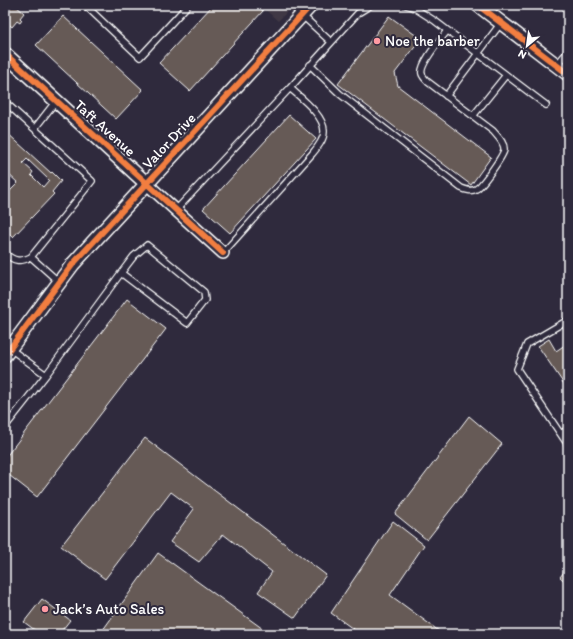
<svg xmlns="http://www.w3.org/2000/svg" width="573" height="639" font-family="Itim,sans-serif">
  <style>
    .built { fill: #403844 }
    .building { fill: #665a56; stroke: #fff; fill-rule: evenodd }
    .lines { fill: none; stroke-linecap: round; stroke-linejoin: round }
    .service-casing { stroke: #fff; stroke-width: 8 }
    .minor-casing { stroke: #fff; stroke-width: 14 }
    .tertiary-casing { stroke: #fff; stroke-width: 16 }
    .service { stroke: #2f2a3d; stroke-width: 5.5 }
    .minor { stroke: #2f2a3d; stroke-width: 11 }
    .tertiary { stroke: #2f2a3d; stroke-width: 13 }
    .cycleway-casing { stroke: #2f2a3d; stroke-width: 8 }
    .cycleway { stroke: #f27e40; stroke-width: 6 }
    .poi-dot { fill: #ff9aa2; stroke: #2f2a3d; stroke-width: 1.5 }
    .labels { text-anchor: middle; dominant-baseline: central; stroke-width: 4; stroke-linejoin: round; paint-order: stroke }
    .poi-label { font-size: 15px; fill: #fff; stroke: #2f2a3d; text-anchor: start }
    .street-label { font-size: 15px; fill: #fff; stroke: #2f2a3d }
  </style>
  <rect width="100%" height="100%" fill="#2f2a3d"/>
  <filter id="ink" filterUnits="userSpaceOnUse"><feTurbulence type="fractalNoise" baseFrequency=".025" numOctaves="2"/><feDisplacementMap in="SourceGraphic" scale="8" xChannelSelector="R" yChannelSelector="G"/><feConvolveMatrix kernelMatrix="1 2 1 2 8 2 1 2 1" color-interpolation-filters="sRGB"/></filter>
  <g filter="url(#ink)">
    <!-- built -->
    <path class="built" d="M260,5H294L278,21Z"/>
    <!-- building -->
    <path class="building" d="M5,5H15L24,13L20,18L22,20L20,23L17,21L12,27L5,21Z
      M213,5H256L263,11L190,91L159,63Z
      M63,16L143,90L116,119L36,45Z
      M389,16L421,39L395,73L398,86L491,157L471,185L338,84Z
      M289,115L316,139L230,233L203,209Z
      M5,131L51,173L52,172L61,181L52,192L54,194L13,237L5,230V196L18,183L5,171ZM27,159L49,180L43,187L31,175L33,172L23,163Z
      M127,299L166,329L37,497L5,472V458Z
      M549,339L556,351L568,343V390L538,346Z
      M469,416L502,444L427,540L395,514Z
      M145,438L326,575L295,618L258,592L272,572L223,534L199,562L170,542L194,509L171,492L105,579L61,546Z
      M393,521L424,545L390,595L443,634H360L331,613Z
      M158,553L270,634H100Z
      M568,567V584L560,577Z
      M42,599L70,620L59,634H40L24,622Z"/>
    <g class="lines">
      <defs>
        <path id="service" d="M291,5L331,42
          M406,5L413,7L435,21L546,105
          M86,6L140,57L188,5
          M310,65L340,94L461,188C466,190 471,192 476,189C482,186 503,156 504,150C505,143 497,136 493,131L428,82C426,80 423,77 422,74C419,65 441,39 447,31
          M557,65L568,51
          M290,88L358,13L371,5
          M446,96L501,23
          M5,102L92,181L31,257C21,262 14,262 5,253
          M473,116L506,75
          M35,128L56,101
          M176,210L290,88C301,98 325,116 324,132C324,140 317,148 312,154L223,253
          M31,257L59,282
          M568,320L527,344L517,369L568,445
          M46,375L121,273L134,256L147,245L204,292L205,300L187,323L121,273
          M5,427L46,375L9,348
          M561,434L568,429"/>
        <path id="minor" d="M147,184L223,253"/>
        <path id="tertiary" d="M478,5L568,74
          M5,54L147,184
          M5,355L73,264L311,5"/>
      </defs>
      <!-- service casing -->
      <use href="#service" class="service-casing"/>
      <!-- minor casing -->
      <use href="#minor" class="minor-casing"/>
      <!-- tertiary casing -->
      <use href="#tertiary" class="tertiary-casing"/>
      <!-- service -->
      <use href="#service" class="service"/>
      <!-- minor -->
      <use href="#minor" class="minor"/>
      <!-- tertiary -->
      <use href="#tertiary" class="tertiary"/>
      <defs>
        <path id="cycleway" d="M478,5L568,74
          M5,54L223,253
          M5,355L73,264L311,5"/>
      </defs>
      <!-- cycleway casing -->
      <use href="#cycleway" class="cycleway-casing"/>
      <!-- cycleway -->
      <use href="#cycleway" class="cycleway"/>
    </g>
  </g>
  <!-- markers -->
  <g class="poi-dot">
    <circle cx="377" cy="41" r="4"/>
    <circle cx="45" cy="609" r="4"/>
  </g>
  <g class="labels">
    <!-- poi labels -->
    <g class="poi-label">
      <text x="385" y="41">Noe the barber</text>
      <text x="53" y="609">Jack’s Auto Sales</text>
    </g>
    <!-- street labels -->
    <g class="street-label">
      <text transform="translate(105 128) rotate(42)">Taft Avenue</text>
      <text transform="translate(169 141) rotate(-47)">Valor Drive</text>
    </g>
  </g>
  <!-- margin -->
  <rect width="573" height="639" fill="none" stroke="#2f2a3d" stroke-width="20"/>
  <rect x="10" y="10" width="553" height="619" fill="none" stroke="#fff" stroke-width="1.5" filter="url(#ink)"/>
  <!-- north arrow -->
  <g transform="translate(527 46) rotate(209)" stroke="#2f2a3d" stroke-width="3" paint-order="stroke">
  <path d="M0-3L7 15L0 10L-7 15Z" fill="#ffffff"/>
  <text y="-6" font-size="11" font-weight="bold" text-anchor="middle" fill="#ffffff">N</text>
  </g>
</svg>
